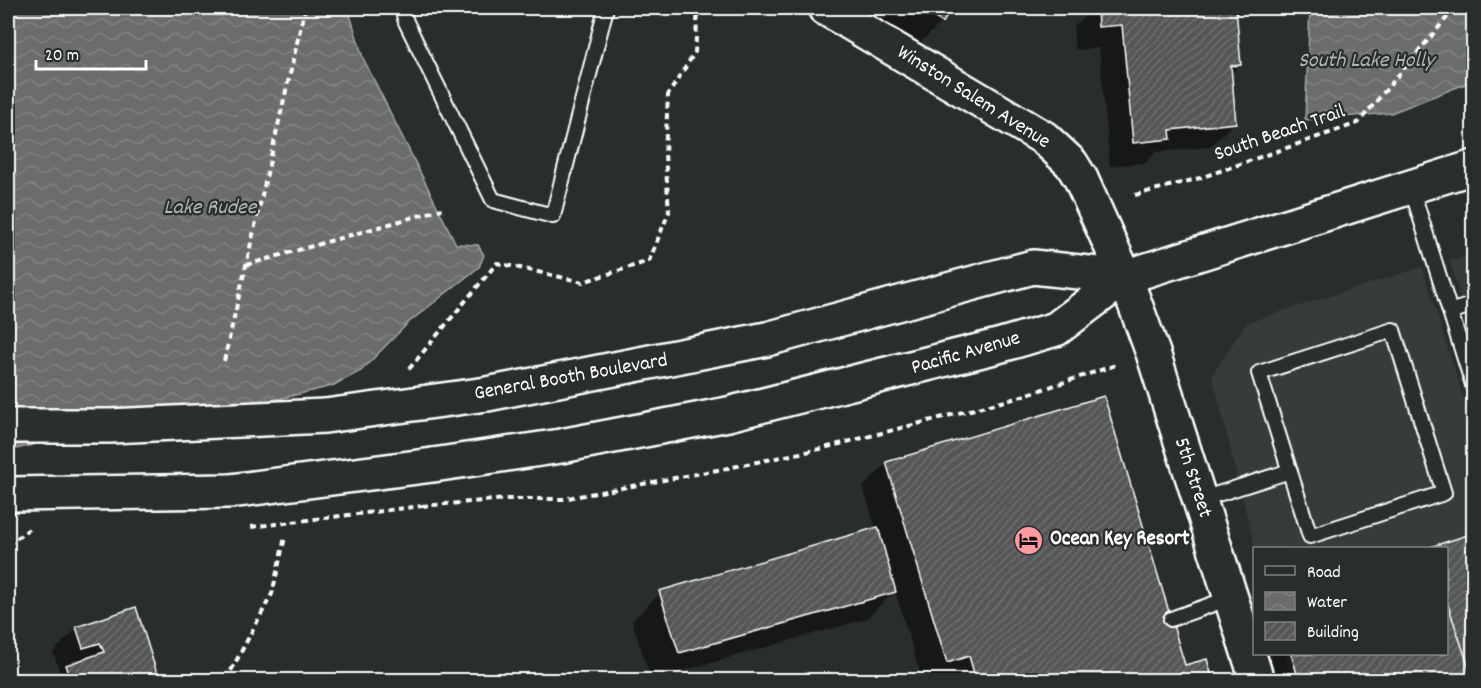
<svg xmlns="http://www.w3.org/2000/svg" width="1481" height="688" font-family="Dekko,sans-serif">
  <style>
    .built { fill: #373a3b }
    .water { fill: url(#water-waves); stroke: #a6a7a7; stroke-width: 1.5 }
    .shadow { fill: #0007 }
    .building { fill: url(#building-hatch); stroke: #fff; stroke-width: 1.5 }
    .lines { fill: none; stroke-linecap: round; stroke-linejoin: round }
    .service-casing { stroke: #fff; stroke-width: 18 }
    .tertiary-casing { stroke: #fff; stroke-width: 38 }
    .secondary-casing { stroke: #fff; stroke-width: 38 }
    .trunk-casing { stroke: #fff; stroke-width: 38 }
    .path { stroke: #fff; stroke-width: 4; stroke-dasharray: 6 4.5; stroke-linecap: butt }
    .service { stroke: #2a2d2e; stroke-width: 14 }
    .tertiary { stroke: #2a2d2e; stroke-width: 33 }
    .secondary { stroke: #2a2d2e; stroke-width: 33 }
    .trunk { stroke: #2a2d2e; stroke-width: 33 }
    .trunk-bridge-casing { stroke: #fff; stroke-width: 38; stroke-linecap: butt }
    .path-bridge { stroke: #fff; stroke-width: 4; stroke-dasharray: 6 4.5; stroke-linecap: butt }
    .trunk-bridge { stroke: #2a2d2e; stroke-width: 33 }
    .labels { text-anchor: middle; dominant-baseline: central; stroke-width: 4.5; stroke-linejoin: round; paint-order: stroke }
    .street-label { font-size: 21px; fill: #fff; stroke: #2a2d2e }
    .poi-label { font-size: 21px; font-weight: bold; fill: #fff; stroke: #2a2d2e; text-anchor: start }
    .water-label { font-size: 22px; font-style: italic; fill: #b4b6b6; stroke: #2a2d2e }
  </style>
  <defs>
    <pattern id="water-waves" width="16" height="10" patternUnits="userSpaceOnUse" patternTransform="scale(1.5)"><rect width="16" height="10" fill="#6a6c6d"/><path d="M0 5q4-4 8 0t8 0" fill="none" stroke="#808283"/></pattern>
    <pattern id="building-hatch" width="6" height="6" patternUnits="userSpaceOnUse" patternTransform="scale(1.5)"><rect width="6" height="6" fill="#555758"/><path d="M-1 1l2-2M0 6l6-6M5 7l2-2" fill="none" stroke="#6e7071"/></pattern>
  </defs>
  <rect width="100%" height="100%" fill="#2a2d2e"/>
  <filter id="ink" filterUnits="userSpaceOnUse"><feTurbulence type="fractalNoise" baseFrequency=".0167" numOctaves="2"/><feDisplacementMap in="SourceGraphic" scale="12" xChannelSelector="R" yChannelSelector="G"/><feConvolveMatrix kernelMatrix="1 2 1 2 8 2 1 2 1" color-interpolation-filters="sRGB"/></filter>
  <g filter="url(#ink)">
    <!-- built -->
    <path class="built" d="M1473,254V343L1450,261Z
      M1422,267L1473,428V680H1293L1285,654H1446V548H1255L1212,375L1246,323Z"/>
    <!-- water -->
    <path class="water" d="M8,8H348L363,58L456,244L478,245L484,255L479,267L408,323L361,371L332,386L266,402L85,432L8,451Z
      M1310,8H1473V81L1391,113L1305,120Z"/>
    <!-- shadow -->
    <path class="shadow" d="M856,8H950L942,22L918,45Z
      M1093,8H1235L1240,65L1230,75L1234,123L1210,147L1156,152L1145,163L1110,166L1099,48L1075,50L1073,27Z
      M887,463L1184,667L1206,660L1212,680H922L895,591L866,619L651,680L632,621L660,593L876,529L863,487Z
      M1474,534V680H1269L1260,654H1446V548H1429Z
      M135,609L157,680H53L60,673L53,652L77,628Z"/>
    <!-- building -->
    <path class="building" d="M919,8H951L943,23Z
      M1097,8H1236L1241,65L1231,66L1236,123L1170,130L1171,139L1133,143L1122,25L1098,27Z
      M1104,396L1185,665L1207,659L1213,680H976L969,656L947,663L886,462Z
      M878,527L896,592L679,653L659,591Z
      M1474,533V680H1473L1446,599V548L1430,547Z
      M1446,599L1473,680H1299L1291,654H1446Z
      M136,607L159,680H71L66,665L104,652L100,643L83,648L76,627Z"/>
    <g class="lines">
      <defs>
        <path id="service" d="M402,8L406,22L493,200L553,216L606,8
          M1411,187L1474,388
          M1450,312L1474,304
          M1393,330L1444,493L1310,536L1259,373Z
          M1199,500L1290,471
          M1171,619L1230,598"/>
        <path id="tertiary" d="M825,8L1044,138L1071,163L1081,179L1125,277"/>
        <path id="secondary" d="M1125,277L1153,353L1257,680"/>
        <path id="trunk" d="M487,394L767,339L1033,267L1125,277
          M433,465L561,446L728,414L998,346L1056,329L1125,277L1474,167"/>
      </defs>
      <!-- service casing -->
      <use href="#service" class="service-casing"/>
      <!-- tertiary casing -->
      <use href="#tertiary" class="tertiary-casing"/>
      <!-- secondary casing -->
      <use href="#secondary" class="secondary-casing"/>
      <!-- trunk casing -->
      <use href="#trunk" class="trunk-casing"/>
      <!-- path -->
      <path class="path" d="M1135,195L1200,178L1358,123L1455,8
        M246,265L442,209
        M224,361L305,8
        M409,369L497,263L583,282L649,261L669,212L665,154L668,95L695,52L698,8
        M422,506L506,499H563L728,468L820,449L1013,399L1116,365
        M8,545L29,529
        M226,680L272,594L285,537"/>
      <!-- service -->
      <use href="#service" class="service"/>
      <!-- tertiary -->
      <use href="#tertiary" class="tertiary"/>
      <!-- secondary -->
      <use href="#secondary" class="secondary"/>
      <!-- trunk -->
      <use href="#trunk" class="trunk"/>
      <defs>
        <path id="trunk-bridge" d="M8,426H110L325,416L487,394
          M8,494L230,491L433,465"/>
      </defs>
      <!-- trunk-bridge casing -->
      <use href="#trunk-bridge" class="trunk-bridge-casing"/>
      <!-- path-bridge -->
      <path class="path-bridge" d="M251,527L422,506"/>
      <!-- trunk-bridge -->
      <use href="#trunk-bridge" class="trunk-bridge"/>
    </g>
  </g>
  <!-- icons -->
  <defs>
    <symbol id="hotel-disc" viewBox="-11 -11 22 22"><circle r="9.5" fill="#ff9aa2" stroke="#2a2d2e"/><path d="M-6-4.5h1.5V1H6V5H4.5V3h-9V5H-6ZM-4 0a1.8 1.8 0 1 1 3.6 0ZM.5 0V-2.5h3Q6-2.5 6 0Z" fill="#111"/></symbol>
  </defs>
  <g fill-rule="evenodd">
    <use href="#hotel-disc" x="1012" y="524" width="33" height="33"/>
  </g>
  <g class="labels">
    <!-- street labels -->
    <g class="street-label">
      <text transform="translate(973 98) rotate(32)">Winston Salem Avenue</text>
      <text transform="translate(1280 134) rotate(-19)">South Beach Trail</text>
      <text transform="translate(966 354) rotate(-16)">Pacific Avenue</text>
      <text transform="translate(571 378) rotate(-10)">General Booth Boulevard</text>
      <text transform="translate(1192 478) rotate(72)">5th Street</text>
    </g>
    <!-- poi labels -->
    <g class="poi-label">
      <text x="1050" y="540">Ocean Key Resort</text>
    </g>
    <!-- water labels -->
    <g class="water-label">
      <text x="1366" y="61">South Lake Holly</text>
      <text x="210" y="208">Lake Rudee</text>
    </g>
  </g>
  <!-- margin -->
  <rect width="1481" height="688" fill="none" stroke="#2a2d2e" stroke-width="30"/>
  <rect x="15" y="15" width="1451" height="658" fill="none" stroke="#fff" stroke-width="2" filter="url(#ink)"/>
  <!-- legend -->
  <rect x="1253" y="547" width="195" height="108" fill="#2a2d2e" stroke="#7f8182" stroke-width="1.5"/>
  <rect x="1265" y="566" width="30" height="9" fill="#2a2d2e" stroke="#7f8182" stroke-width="1.5"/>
  <text x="1307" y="577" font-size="18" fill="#ffffff">Road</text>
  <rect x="1265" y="592" width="30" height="18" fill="url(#water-waves)" stroke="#7f8182" stroke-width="1.5"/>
  <text x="1307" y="607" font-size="18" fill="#ffffff">Water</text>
  <rect x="1265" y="622" width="30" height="18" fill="url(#building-hatch)" stroke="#7f8182" stroke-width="1.5"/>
  <text x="1307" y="637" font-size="18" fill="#ffffff">Building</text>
  <!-- scale -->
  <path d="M36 60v9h110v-9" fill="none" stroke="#ffffff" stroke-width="3"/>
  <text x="45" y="60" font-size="18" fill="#ffffff" stroke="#2a2d2e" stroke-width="4.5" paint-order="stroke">20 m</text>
</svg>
